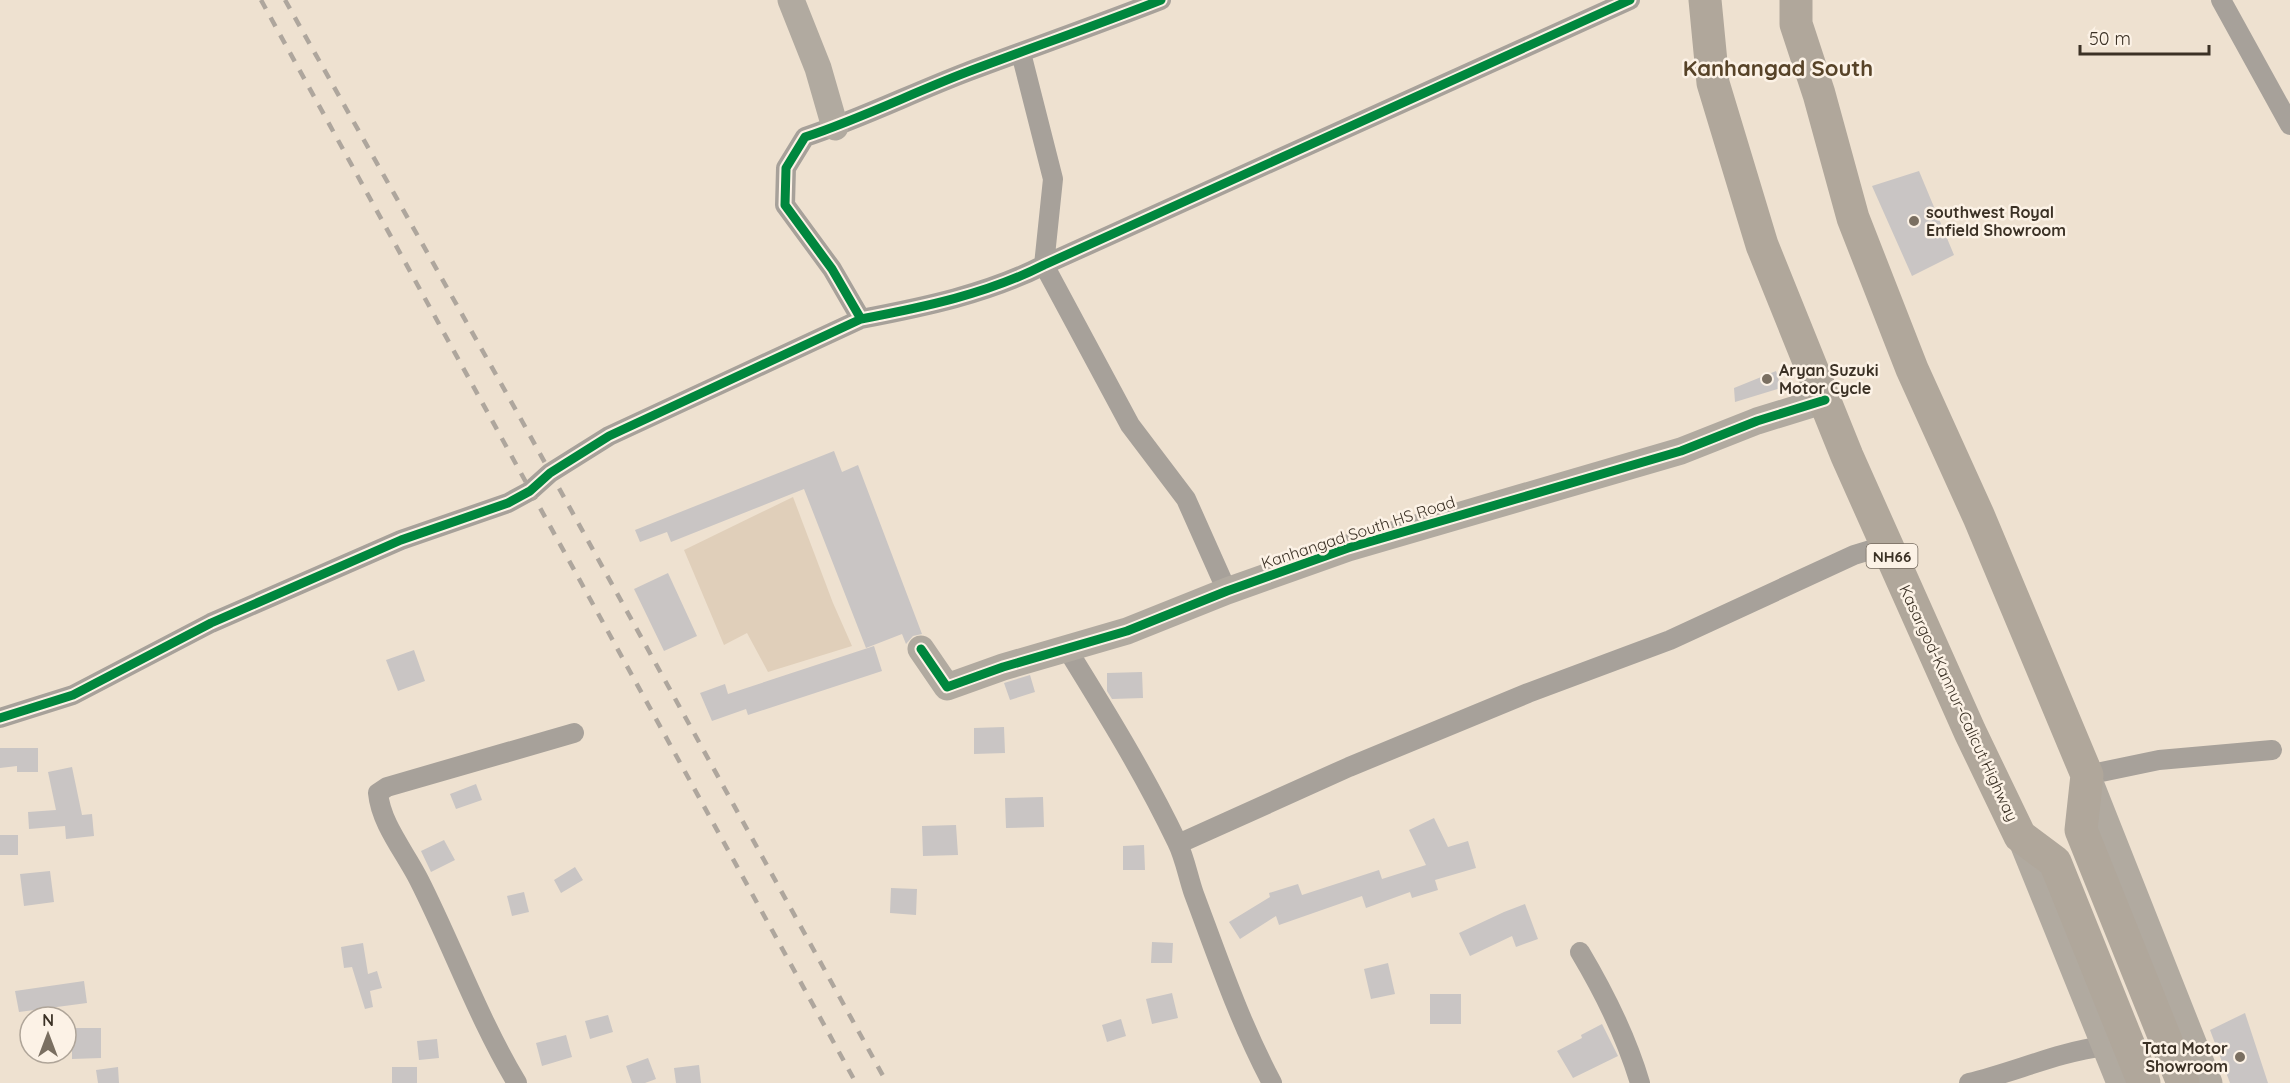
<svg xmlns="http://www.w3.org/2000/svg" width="2290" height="1083" font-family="Quicksand,sans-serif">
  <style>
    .green { fill: #e0cfba }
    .building { fill: #c9c5c4 }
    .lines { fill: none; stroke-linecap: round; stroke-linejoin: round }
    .street { stroke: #a7a19a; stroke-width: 20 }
    .secondary { stroke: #b1aaa0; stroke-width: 27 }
    .highway { stroke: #b0a79b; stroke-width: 33 }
    .rail { stroke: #aea69d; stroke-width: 4.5; stroke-dasharray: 10 10; stroke-linecap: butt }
    .cycleway-casing { stroke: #fcf2e6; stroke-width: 13 }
    .cycleway { stroke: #00873e; stroke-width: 9 }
    .poi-dot { fill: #7a6f61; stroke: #fcf2e6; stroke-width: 2 }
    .labels { text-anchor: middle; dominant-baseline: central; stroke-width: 5; stroke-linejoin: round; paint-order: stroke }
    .shield { fill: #fcf2e6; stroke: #756b5f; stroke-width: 1.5 }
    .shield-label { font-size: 15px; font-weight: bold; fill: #3b3125 }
    .poi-label { font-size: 16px; font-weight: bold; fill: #3b3125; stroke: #fcf2e6; text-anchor: start }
    .street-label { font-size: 16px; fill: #3b3125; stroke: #fcf2e6 }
    .district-label { font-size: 22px; font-weight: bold; fill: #574328; stroke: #fcf2e6 }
  </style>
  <rect width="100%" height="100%" fill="#eee1d0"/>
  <!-- green -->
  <path class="green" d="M793,497L833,603L852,646L768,672L747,633L724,645L684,550Z"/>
  <!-- building -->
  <path class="building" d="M1919,171L1954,255L1912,276L1872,186Z
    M1776,371L1781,388L1735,402L1734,388Z
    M834,451L842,472L858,465L922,634L913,636L906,644L902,634L866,648L804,489L671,542L667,532L640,542L635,530Z
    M668,573L697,636L664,651L634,589Z
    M874,646L882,671L748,715L746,709L712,721L700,693L725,684L728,694Z
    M414,650L425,681L398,691L386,660Z
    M1142,672L1143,698L1112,699L1107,691V673Z
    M1030,675L1035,692L1010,700L1004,683Z
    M1004,727L1005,753L974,754V728Z
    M0,748H38V772H17V766L0,768Z
    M72,767L82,815L92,814L94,836L66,839L65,826L29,829L28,812L56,810L48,772Z
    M476,784L482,800L456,809L450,794Z
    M1043,797L1044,827L1006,828L1005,798Z
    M1434,818L1448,847L1468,841L1476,868L1435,880L1438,890L1412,898L1410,892L1366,908L1362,896L1279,925L1276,916L1240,939L1229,922L1270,897L1269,893L1298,884L1302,895L1379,870L1382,879L1426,865L1409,830Z
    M956,825L958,855L923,856L922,826Z
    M0,835H18V855H0Z
    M444,840L455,860L431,872L421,851Z
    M1144,845L1145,870H1123V846Z
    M575,867L583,880L561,893L554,880Z
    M50,871L54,902L24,906L20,874Z
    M891,888L917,889L916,915L890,913Z
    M524,892L529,912L512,916L507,896Z
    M1525,904L1538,939L1516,947L1512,936L1470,956L1459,933L1504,912Z
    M1152,942L1173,943L1172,963H1151Z
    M363,943L368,974L377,971L382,988L370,991L373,1007L365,1009L352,967L344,968L341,947Z
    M1388,963L1395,994L1371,999L1364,969Z
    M84,981L87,1003L19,1012L15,991Z
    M1172,993L1178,1018L1152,1024L1146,999Z
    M1430,994H1461V1024H1430Z
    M2245,1013L2268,1083H2230L2210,1030Z
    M608,1015L613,1032L590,1039L585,1021Z
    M1121,1019L1126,1036L1107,1042L1102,1025Z
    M1602,1024L1618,1056L1573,1078L1557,1051L1582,1038L1581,1035Z
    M72,1028H101V1058L72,1059Z
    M566,1035L572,1057L542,1066L536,1043Z
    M437,1039L439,1058L419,1060L417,1041Z
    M648,1058L656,1079L645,1083H632L626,1066Z
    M699,1065L701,1083H676L674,1068Z
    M118,1067L119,1083H98L96,1070Z
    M392,1067H417V1083H392Z"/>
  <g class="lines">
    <!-- street -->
    <path class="street" d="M2221,0L2290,125
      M1021,53L1053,179L1044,265L1130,425L1186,499L1227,591
      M861,319C924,307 987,294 1044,265L1630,0
      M1067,649C1106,712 1145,775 1177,842C1185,858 1188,877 1194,894C1218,958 1240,1023 1272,1083
      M0,718L73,695L211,623L401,540L508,503L530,491L550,473L609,436L861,319L832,269L785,205L786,168L805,137C860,119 912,93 967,72C1031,48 1097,25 1161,0
      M2087,775L2159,760L2272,750
      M1178,844L1349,767L1528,693L1670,640L1854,555L1887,545
      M1580,952C1605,994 1626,1036 1640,1083
      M517,1083C478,1018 453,947 419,880C405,852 381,824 378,793L387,787L574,733
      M1969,1083C2015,1072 2058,1052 2105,1046"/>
    <!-- secondary -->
    <path class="secondary" d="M791,0L818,68L835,127
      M921,649L947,687L1003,667L1127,631L1227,591L1348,548L1681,451L1757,421L1825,400
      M2087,775L2209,1083
      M2020,836L2120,1083"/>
    <!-- highway -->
    <path class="highway" d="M1705,0L1713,83L1762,245L1847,456L1970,732L2020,836L2055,862L2144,1083
      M1796,0V24L1819,94L1853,218L1912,369L1979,517L2087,775L2081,830L2183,1083"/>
    <!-- rail -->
    <path class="rail" d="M261,0L856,1083
      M285,0L517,412L887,1083"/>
    <defs>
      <path id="cycleway" d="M861,319C924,307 987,294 1044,265L1630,0
        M921,649L947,687L1003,667L1127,631L1227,591L1348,548L1681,451L1757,421L1825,400
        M0,718L73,695L211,623L401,540L508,503L530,491L550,473L609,436L861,319L832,269L785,205L786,168L805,137C860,119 912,93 967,72C1031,48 1097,25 1161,0"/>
    </defs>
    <!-- cycleway casing -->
    <use href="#cycleway" class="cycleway-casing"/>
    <!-- cycleway -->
    <use href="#cycleway" class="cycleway"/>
  </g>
  <!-- markers -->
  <g class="poi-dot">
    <circle cx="1914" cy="221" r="6"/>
    <circle cx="1767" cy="379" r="6"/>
    <circle cx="2240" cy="1057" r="6"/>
  </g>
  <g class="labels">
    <!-- shield labels -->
    <rect class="shield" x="1866.5" y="544" width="51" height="24" rx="4.5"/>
    <g class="shield-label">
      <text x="1892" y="556">NH66</text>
    </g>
    <!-- poi labels -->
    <g class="poi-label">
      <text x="1926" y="212">southwest Royal<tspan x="1926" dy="18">Enfield Showroom</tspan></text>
      <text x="1779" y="370">Aryan Suzuki<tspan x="1779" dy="18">Motor Cycle</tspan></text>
      <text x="2228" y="1048" text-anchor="end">Tata Motor<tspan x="2228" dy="18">Showroom</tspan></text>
    </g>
    <!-- street labels -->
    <g class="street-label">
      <text transform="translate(1358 532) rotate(-18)">Kanhangad South HS Road</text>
      <text transform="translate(1959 703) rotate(65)">Kasargod-Kannur-Calicut Highway</text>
    </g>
    <!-- district labels -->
    <g class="district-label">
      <text x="1778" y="68">Kanhangad South</text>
    </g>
  </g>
  <!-- north arrow -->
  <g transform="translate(48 1035)"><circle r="28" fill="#fcf2e6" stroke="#afa599" stroke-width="1.5"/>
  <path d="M0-4.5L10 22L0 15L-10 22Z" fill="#7a6f61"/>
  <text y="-9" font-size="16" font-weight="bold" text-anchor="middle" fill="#3b3125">N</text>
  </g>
  <!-- scale -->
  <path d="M2080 45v9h129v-9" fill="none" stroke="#3b3125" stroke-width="3"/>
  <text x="2089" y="45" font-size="18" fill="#3b3125" stroke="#fcf2e6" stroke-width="4.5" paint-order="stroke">50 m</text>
</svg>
